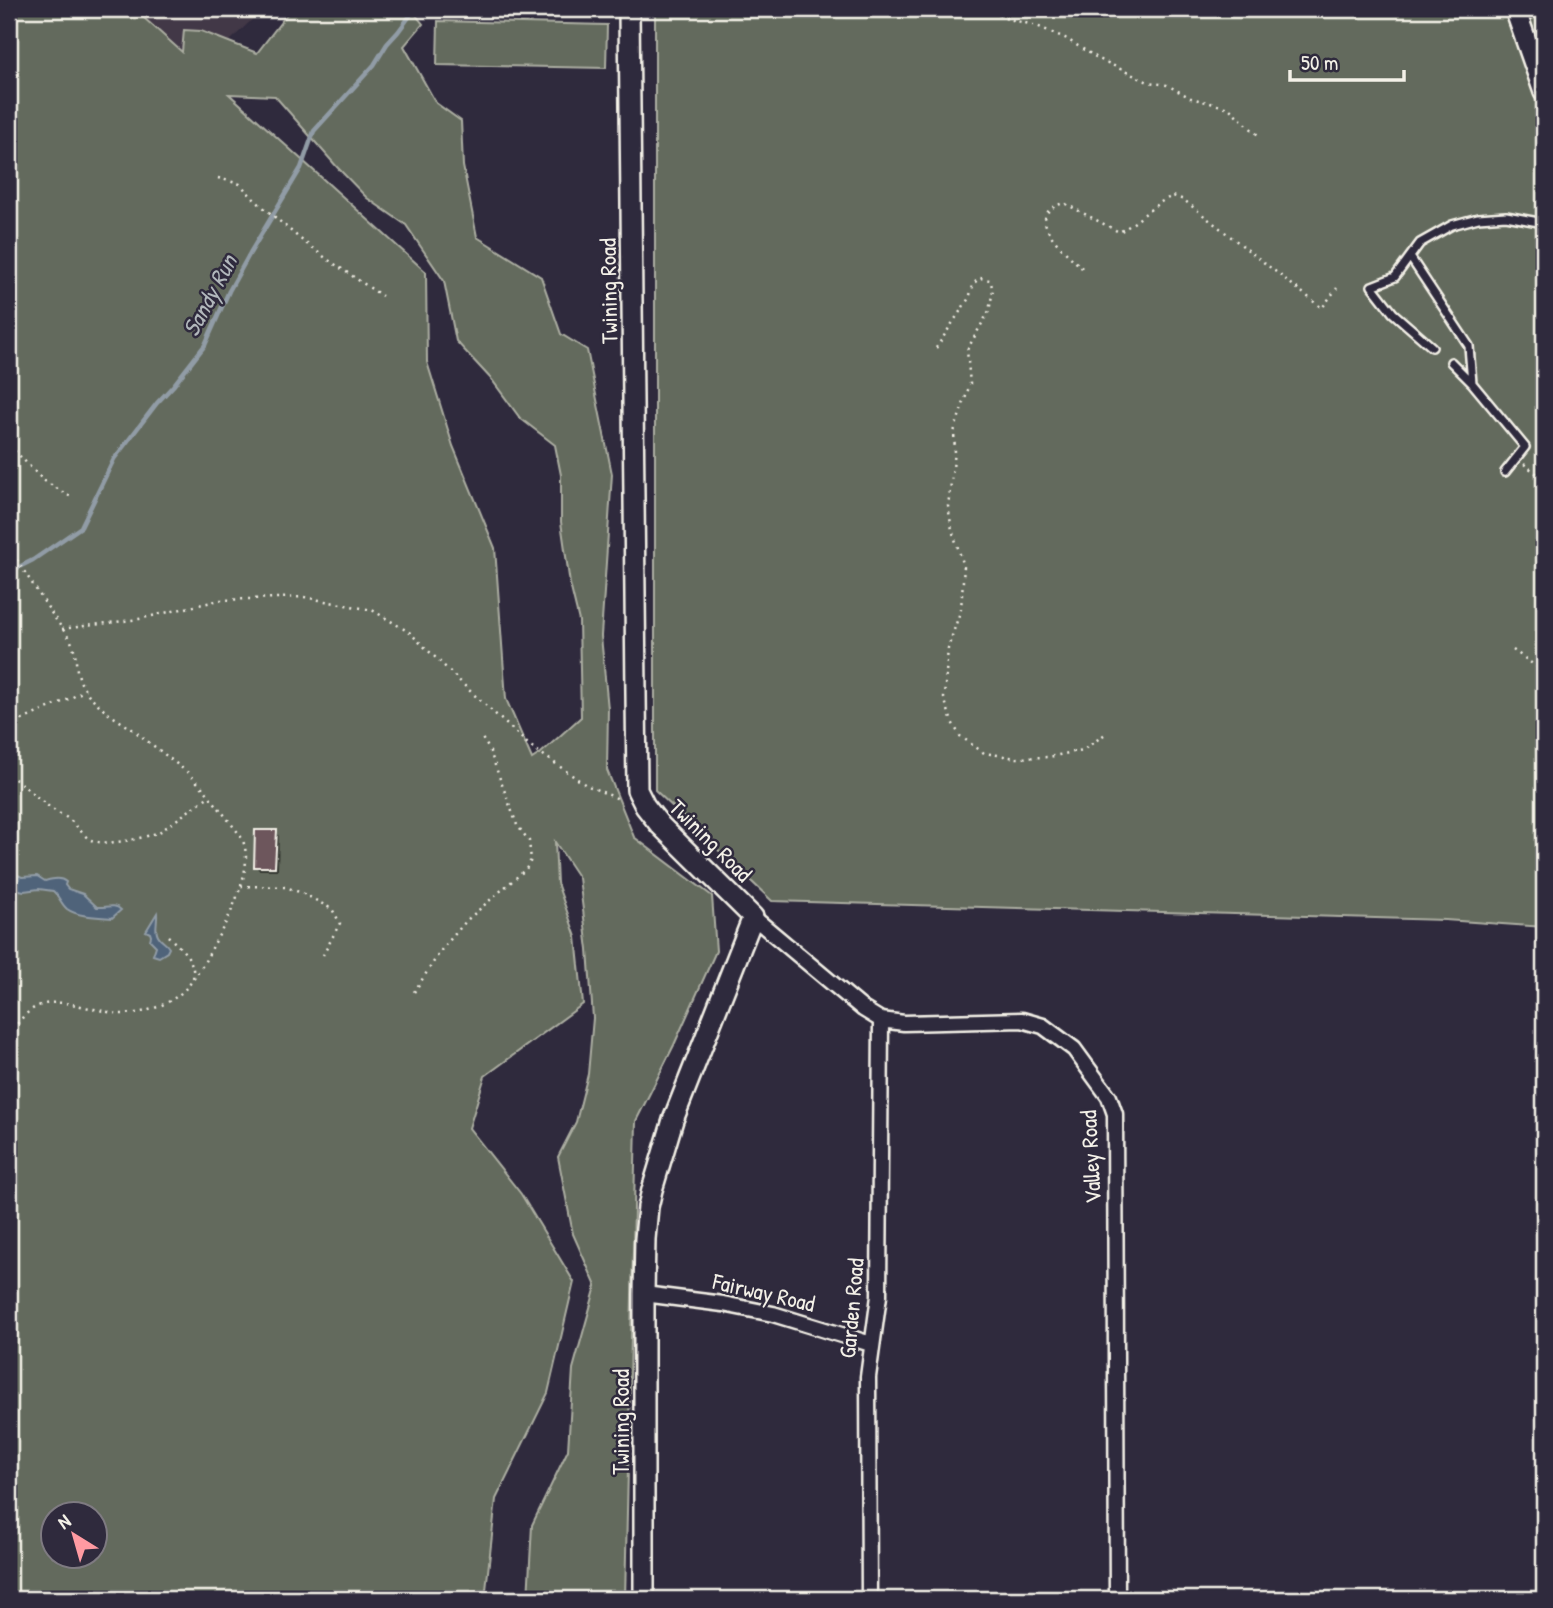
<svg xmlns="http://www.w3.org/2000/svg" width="1553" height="1608" font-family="'Patrick Hand',sans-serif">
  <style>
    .built { fill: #423846 }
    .green { fill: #636a5d; stroke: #acaea2; stroke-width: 2; fill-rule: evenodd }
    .water { fill: #4f637a; stroke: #919ca6; stroke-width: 2 }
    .shadow { fill: #0007 }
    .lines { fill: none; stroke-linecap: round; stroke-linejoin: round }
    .stream { stroke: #919ca6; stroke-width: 4.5 }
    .building { fill: #6d575b; stroke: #f4f1e8; stroke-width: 2 }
    .lane-casing { stroke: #f4f1e8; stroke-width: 12 }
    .street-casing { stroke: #f4f1e8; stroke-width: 19 }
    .secondary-casing { stroke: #f4f1e8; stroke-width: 24 }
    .path { stroke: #f4f1e8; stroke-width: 2.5; stroke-dasharray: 2 5; stroke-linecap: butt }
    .lane { stroke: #2f2a3d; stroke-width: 7 }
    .street { stroke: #2f2a3d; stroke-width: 14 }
    .secondary { stroke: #2f2a3d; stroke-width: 19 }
    .labels { text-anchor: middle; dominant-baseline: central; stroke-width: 5; stroke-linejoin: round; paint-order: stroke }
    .street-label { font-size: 23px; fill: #f4f1e8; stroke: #2f2a3d }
    .water-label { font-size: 24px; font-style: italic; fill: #b2b8bc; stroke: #2f2a3d }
  </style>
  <rect width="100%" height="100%" fill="#2f2a3d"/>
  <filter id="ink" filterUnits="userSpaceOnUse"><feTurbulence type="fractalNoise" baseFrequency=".0143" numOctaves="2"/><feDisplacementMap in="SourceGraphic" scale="14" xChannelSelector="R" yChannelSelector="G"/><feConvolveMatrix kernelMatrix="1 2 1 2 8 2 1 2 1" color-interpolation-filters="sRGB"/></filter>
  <g filter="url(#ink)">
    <!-- built -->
    <path class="built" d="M134,9H263L201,69Z"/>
    <!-- green -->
    <path class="green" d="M9,9H134L182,52L184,30L201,31L257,53L291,9H411L423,24L404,46L436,103L461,121L463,166L477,237L541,277L561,334L587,350L612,474L601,636L608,709L607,770L634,837L712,896L716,951L674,1045L636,1121L625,1599H528L532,1525L568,1450L573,1369L596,1286L573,1234L558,1157L576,1122L588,1074L593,1018L588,950L579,878L555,842L557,883L576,937L583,1004L485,1076L469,1128L521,1194L574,1282L548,1393L496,1499L485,1599H9ZM229,94L275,96L337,167L367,198L406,225L444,281L456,341L492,380L520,418L555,445L561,475V522L570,584L579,621L581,717L541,753L532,759L506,699L495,548L453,446L427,362L426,272ZM52,1514H94V1556H52Z
      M655,9H1544V927L1445,920L772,901L655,790Z
      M438,21L607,25L606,68L437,65Z"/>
    <!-- water -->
    <path class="water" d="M9,871L22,877L37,876L45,881C53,879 60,877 66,882L65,885L68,889L83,894L97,907C106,908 114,903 121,910L112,918C99,917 78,917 67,909C61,904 59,896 53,891L39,889L24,891L9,888Z
      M157,913C158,921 154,929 158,936C161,942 166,942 169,948L167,952L159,957L153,955L156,946L150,940L151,936L150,933L146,931Z"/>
    <!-- shadow -->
    <path class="shadow" d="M276,832L279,836L278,870H259L255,866Z"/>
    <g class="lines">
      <!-- stream -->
      <path class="stream" d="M9,572L33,560L81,527L114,459L157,403L173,386L205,345L229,291L250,253L301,168L314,131L374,65L387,44L398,32L415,9"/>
    </g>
    <!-- building -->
    <path class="building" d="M255,830H277L275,867H254Z"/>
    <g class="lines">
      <defs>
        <path id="lane" d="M1410,257L1469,346L1472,383L1525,447L1505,472
          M1432,347L1393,313L1372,286L1395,277L1420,243L1452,225L1478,218L1506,216L1544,223
          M1451,362L1472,383"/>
        <path id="street" d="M753,917L863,1009L881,1020L904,1023L1022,1020L1043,1026L1074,1049L1109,1097L1115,1114L1117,1599
          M644,1294L723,1304L773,1314L871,1344
          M869,1599L868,1377L879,1296L881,1020"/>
        <path id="secondary" d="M629,9L637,790L645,806L660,825L753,917L673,1120L652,1190L648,1207L645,1239L644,1294V1599
          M1515,9L1544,92"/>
      </defs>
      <!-- lane casing -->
      <use href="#lane" class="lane-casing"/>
      <!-- street casing -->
      <use href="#street" class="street-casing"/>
      <!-- secondary casing -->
      <use href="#secondary" class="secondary-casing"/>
      <!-- path -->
      <path class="path" d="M986,9L1005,18L1037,26L1065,38L1099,59L1148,82L1167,85L1191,98L1229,108L1258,135
        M218,178L240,184L255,200L299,238L327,259L382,296
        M1082,268C1066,252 1019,215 1064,203L1119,232C1139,222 1152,204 1173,196L1184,200L1322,308L1337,288
        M936,348L969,298L974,283L980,278L990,280L993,290L989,311L967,350L970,384L954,432L955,452L948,506L952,530L964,566L961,609L948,648L944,698L952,722L960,736L984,753L1017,758L1049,757L1083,750L1108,732
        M9,447L12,448L43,480L71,497
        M1524,464L1544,479
        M9,548L52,614L71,641L75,652L77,671L81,683L88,694L106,712L132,729L187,772L205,790L240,835C253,856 242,885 233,907C227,922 218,936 211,950C197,976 186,996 157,1007C146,1012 133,1014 120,1014C112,1013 103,1011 94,1009C75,1005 55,998 36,1007C24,1013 18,1024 9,1033
        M62,629L139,619L220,600L304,597L372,610L409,632L469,690L529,745L586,785L621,800
        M1513,650L1544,672
        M9,726L71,698L85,690
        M9,775C23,784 35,796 48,806C55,812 64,815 71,821C78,826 83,836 91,840C107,847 146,838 161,831L209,796
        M241,886L286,887L304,894L332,909L340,923L323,955
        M168,936C181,949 196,959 193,979
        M414,992L442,949L467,920L526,869L531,860L529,841L517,825L489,749L480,735"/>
      <!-- lane -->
      <use href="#lane" class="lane"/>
      <!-- street -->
      <use href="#street" class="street"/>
      <!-- secondary -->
      <use href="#secondary" class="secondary"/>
    </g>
  </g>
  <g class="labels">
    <!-- street labels -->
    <g class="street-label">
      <text transform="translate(608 291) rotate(-91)">Twining Road</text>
      <text transform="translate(711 840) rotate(45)">Twining Road</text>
      <text transform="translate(1090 1157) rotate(-93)">Valley Road</text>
      <text transform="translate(764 1292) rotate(13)">Fairway Road</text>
      <text transform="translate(851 1308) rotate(-85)">Garden Road</text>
      <text transform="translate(620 1422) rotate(-90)">Twining Road</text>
    </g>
    <!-- water labels -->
    <g class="water-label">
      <text transform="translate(209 295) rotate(-62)">Sandy Run</text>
    </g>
  </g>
  <!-- margin -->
  <rect width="1553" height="1608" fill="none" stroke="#2f2a3d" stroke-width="35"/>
  <rect x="18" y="18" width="1518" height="1573" fill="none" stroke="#f4f1e8" stroke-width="2.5" filter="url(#ink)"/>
  <!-- north arrow -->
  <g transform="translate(74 1535) rotate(323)"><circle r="33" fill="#2f2a3d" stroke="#7e7a81" stroke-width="2"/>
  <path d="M0-5L12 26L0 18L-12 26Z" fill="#ff9aa2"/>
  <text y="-10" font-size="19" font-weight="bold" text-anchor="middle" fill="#f4f1e8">N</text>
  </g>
  <!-- scale -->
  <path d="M1290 70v10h114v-10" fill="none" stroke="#f4f1e8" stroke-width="3.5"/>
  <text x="1301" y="70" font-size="21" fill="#f4f1e8" stroke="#2f2a3d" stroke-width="5" paint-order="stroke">50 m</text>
</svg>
